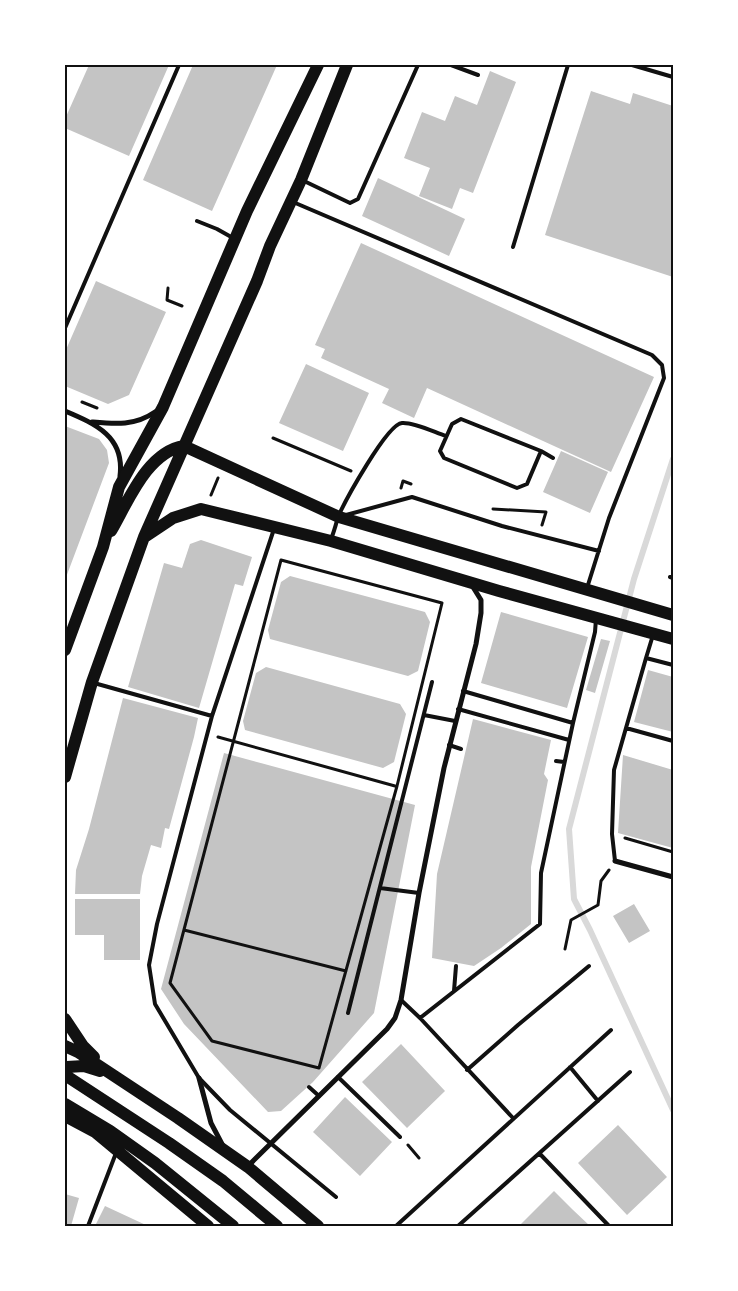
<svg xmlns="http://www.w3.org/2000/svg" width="738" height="1291" font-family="Mulish,sans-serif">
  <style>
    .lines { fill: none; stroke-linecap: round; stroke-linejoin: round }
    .stream { stroke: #d9d9d9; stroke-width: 6 }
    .building { fill: #c4c4c4 }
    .path { stroke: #111; stroke-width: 3 }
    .service { stroke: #111; stroke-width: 4 }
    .minor { stroke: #111; stroke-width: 5 }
    .primary { stroke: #111; stroke-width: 12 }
    .neatline { fill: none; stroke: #111; stroke-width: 2 }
  </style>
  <rect width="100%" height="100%" fill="#fff"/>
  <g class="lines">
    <!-- stream -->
    <path class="stream" d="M673,459L634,579L569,829L574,899L590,930L673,1110"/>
  </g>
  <!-- building -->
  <path class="building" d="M89,65H169L129,156L65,128V119Z
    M193,65H277L212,211L143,180Z
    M490,71L516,82L473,193L460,188L452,209L419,196L430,168L404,158L422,112L445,121L455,96L477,105Z
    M591,91L630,104L633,93L673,106V277L545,235Z
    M378,178L465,219L449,256L362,216Z
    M361,243L654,377L611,472L427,388L414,418L382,403L389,389L321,358L325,349L315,345Z
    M96,281L166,312L129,395L108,404L65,386V352Z
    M306,364L369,393L343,451L279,423Z
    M65,426L99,439L107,450L109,463L65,580Z
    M561,451L608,472L590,513L543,492Z
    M201,540L252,557L243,586L235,584L199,708L128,687L164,563L182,568L190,544Z
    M290,576L425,612L430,622L418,671L408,676L270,639L268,630L281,582Z
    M501,612L588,637L567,708L481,683Z
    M601,639L610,641L595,693L586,690Z
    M266,667L400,704L406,714L394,762L383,768L245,730L243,721L256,673Z
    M648,670L673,677V732L634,722Z
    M123,698L198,718L194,737L169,829L165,828L161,848L151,845L142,876L140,894H75L76,870L89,829Z
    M473,719L551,740L544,774L548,780L531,867V924L501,948L474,966L432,958L437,874Z
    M224,753L415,805L374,1013L313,1082L281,1111L268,1112L184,1024L161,989Z
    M623,755L673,770V848L618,833Z
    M75,899H140V960H104V935H75Z
    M634,904L650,931L629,943L613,916Z
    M401,1044L445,1091L407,1128L362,1082Z
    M345,1097L392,1142L360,1176L313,1132Z
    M618,1125L667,1177L627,1215L578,1163Z
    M554,1191L572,1209L590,1226H519Z
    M65,1194L79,1198L71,1226H65Z
    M105,1206L148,1226H95Z"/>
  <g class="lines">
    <!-- path -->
    <path class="path" d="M168,288L167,300L182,306
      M82,402L97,408
      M273,438L351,471
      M401,488L403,481L411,484
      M211,495L218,478
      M493,509L546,512L542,525
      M281,560L442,603L397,786L319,1068L212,1041L170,983Z
      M218,737L395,786
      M625,838L673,852
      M184,930L346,971
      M565,949L571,920L598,905L601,881L609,870
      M408,1145L419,1158"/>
    <!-- service -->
    <path class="service" d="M451,65L478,75
      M632,65L673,77
      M304,181L350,203L358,199L418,65
      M293,202L652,355L662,365L664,378L609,518L587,588
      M197,221L217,229L233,238
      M513,247L568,65
      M65,328L179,65
      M541,451L461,419L452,424L440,451L444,458L517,488L527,484L541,451L553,458
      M346,515L412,497L502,526L599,551
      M274,529L212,716L157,924L149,965L155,1004L199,1078L230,1110L336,1197
      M331,539C334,532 336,524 338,517C345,501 387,424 402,423C414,422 434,432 446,436
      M670,577L673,578
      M653,635L646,658L673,665
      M94,683L212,716
      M463,691L573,723L595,632L596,619
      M458,709L569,740
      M424,715L455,721
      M626,728L673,741
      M449,745L461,749
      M556,761L564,762
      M615,861L612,834L614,770L646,658
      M380,888L419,893
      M454,991L456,966
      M401,1000L420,1018L513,1118
      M348,1013L432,682
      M420,1018L540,924L541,873L573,723
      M570,1067L598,1101
      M467,1070L518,1025L589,966
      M338,1077L400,1137
      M309,1087L319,1096
      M540,1154L609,1226
      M88,1226L116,1153
      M396,1226L611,1030
      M458,1226L630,1072"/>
    <!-- minor -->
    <path class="minor" d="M65,411C96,424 125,437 120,476
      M92,422C115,424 135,426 155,412
      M615,861L673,877
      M199,1078L211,1123L222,1144
      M248,1166L387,1029L395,1018L401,1000L419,893L444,768L476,644L481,613V600L473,587"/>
    <!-- primary -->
    <path class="primary" d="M184,446L339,517L673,615
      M111,531C128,502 147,452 184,446
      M146,536L173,518L201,509L331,541L499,591L673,639
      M65,650L103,547L119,487L163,407L247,211L318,65
      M65,777L92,682L144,537L257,281L270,246L301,180L347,65
      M65,1019L83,1046L94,1057
      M65,1046L78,1052L178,1118L248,1167L318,1226
      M65,1069L67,1067L84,1066L100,1071
      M65,1075L169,1143L223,1181L277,1226
      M65,1104L110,1131L155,1163L233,1226
      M65,1116L95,1132L208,1226"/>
  </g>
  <!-- border -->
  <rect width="738" height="1291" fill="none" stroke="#ffffff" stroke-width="132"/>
  <rect x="66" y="66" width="606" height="1159" class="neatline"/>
</svg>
